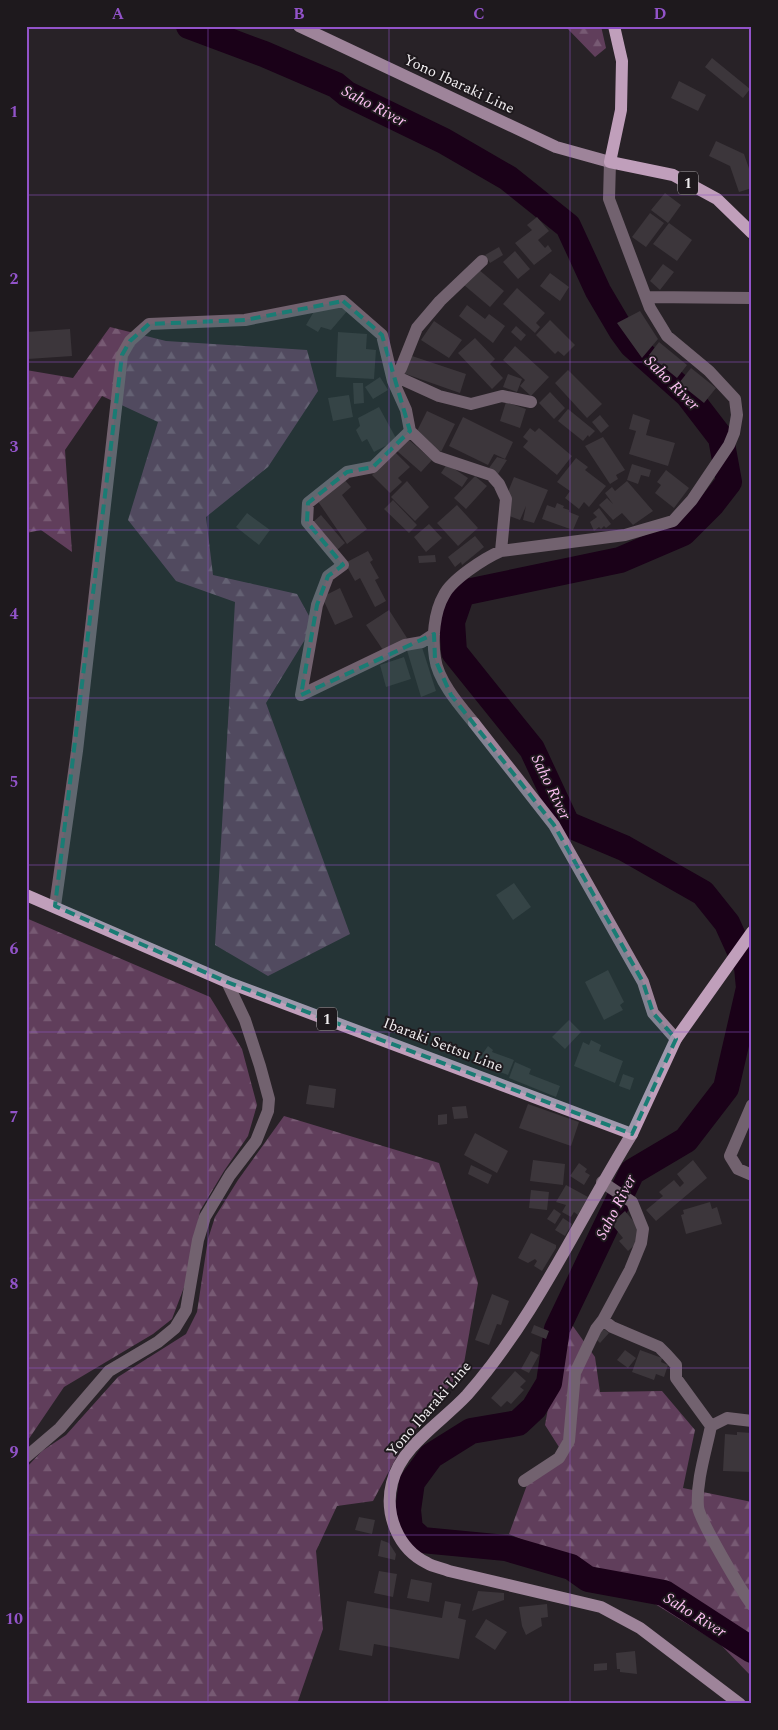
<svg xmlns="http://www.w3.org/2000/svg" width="778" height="1730" font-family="Spectral,serif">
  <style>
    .forest { fill: url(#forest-firs) }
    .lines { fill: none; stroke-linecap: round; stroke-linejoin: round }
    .river { stroke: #1a0118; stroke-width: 26 }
    .building { fill: #3c363b }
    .street { stroke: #72626f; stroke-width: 12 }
    .secondary { stroke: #9e849a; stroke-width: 12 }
    .primary { stroke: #c09fbb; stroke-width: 12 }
    .marked { fill: #1a7c74; fill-opacity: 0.2; stroke: #1a7c74; stroke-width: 4; stroke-dasharray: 10 6; stroke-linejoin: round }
    .grid { fill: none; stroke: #9253c9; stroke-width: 1; stroke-opacity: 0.55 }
    .labels { text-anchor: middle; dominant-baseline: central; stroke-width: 4; stroke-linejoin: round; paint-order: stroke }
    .shield { fill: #1e191d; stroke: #b1adb0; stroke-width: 1 }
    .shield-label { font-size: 14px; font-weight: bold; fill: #f0edef }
    .street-label { font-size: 15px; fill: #f0edef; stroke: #1e191d }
    .water-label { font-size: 16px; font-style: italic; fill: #fdc1f3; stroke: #1e191d }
    .neatline { fill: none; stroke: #9253c9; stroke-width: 2 }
    .grid-label { font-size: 16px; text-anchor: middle; font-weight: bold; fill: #9253c9 }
  </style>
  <defs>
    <pattern id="forest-firs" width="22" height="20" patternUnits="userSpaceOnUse" patternTransform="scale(1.25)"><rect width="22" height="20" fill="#603e5b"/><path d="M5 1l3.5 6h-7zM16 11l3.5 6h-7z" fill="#775a73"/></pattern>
  </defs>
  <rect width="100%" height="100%" fill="#282227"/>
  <!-- forest -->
  <path class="forest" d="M565,26H601L606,48L595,57Z
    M110,327L166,341L307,350L318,391L268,467L206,517L213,575L297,594L314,625L266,703L350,934L268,976L215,945L235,602L176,581L128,520L158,422L102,396L65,450L72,552L41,530L26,533V370L73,378Z
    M26,918L210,997L242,1049L257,1105L248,1136L224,1171L200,1211L186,1282L172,1319L153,1334L64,1387L26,1443Z
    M284,1116L439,1163L478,1283L463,1369L403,1445L373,1501L337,1506L316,1551L323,1629L297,1704H26V1468L42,1451L66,1435L118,1377L186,1334L197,1312L208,1239L215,1217L238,1180Z
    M565,1315L595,1357L600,1392L662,1391L695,1430L683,1488L752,1502V1677L720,1644L616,1580L509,1534L527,1485L564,1455L545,1425Z"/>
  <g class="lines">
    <!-- river -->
    <path class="river" d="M189,26L264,54L336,85L347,94L444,141L508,178L568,226L598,291L621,330L632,345L688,395L721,438L729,482L712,504L683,533L620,560L462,593L452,622L454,652L532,749L567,824L624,848L703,893L727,923L747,967L749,988L726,1088L686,1140L632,1172L557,1329L549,1383L534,1408L518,1423L471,1431L431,1456L412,1482L408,1510L410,1529L422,1540L506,1548L571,1567L588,1579L664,1593L752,1650"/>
  </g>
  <!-- building -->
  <path class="building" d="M712,58L750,89L743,98L705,67Z
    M679,81L706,95L698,111L671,98Z
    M716,141L744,154L752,177V188L739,192L730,166L709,156Z
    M665,193L681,205L668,223L651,210Z
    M650,213L664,223L646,247L632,237Z
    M537,217L549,231L538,240L545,248L548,245L552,251L534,265L515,243L532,230L527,225Z
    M669,223L692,240L677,261L653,244Z
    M499,247L503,255L490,263L485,255Z
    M515,251L530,269L518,279L503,262Z
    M663,264L674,272L660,290L650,281Z
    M478,269L504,291L490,307L464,285Z
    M550,273L569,287L560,301L540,286Z
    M517,288L545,313L536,323L540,327L535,333L503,304Z
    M341,304L348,310L331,330L321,327L318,332L306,325L316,308Z
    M467,305L485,319L489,314L505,326L493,343L459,316Z
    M640,311L658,339L642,358L617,323Z
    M550,320L575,345L564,356L558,351L555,354L536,335Z
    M434,321L462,340L449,358L421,340Z
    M516,326L526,335L521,341L511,332Z
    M70,329L72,356L28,359L26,332Z
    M338,332L367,334L366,349L376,350L374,379L336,377Z
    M475,338L495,359L490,364L503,378L492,389L458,353Z
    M659,342L687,365L677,378L649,355Z
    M515,346L549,377L531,396L520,386L525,380L503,360Z
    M409,355L466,374L460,393L403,373Z
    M691,368L716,388L704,403L679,383Z
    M568,370L602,404L587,418L555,383Z
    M508,374L522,379L517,392L503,387Z
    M380,377L388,390L373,399L365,387Z
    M353,383H363L364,403L354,404Z
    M550,392L565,408L554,419L539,403Z
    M349,395L353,417L333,421L328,398Z
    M506,402L526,409L520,428L500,421Z
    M379,407L397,440L374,452L367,439L362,442L356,430L360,426L358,418Z
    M568,409L595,431L589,437L588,435L583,441L558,421Z
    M427,411L455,424L441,452L428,445L416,433Z
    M633,414L650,420L646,435L675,443L668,466L629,454L636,431L629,429Z
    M600,415L609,426L601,433L592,422Z
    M463,417L513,442L505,459L494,454L488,465L449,446Z
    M530,428L535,432L539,428L572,456L557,475L523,447L528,441L523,437Z
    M603,437L625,470L616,475L618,479L610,484L585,446Z
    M408,439L432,460L421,472L397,451Z
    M395,452L410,467L398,478L402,482L390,493L372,475Z
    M497,457L507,460L498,474L489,468Z
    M576,458L588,467L585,470L606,486L589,507L584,502L579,509L565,498L570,491L557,482Z
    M447,464L468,478L462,487L441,473Z
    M632,464L651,470L649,477L641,475L638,484L627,480Z
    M666,470L689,488L674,508L655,493L661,485L657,482Z
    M475,476L487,486L466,509L454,498Z
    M514,477L548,490L534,523L523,520L526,506L520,520L507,515L506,497Z
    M343,478L351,487L342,495L367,529L347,544L317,500Z
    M407,481L429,507L415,521L391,497Z
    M627,481L653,511L633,525L622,513L613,520L599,505L607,498L613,504L605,493L612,487L615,491Z
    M393,500L417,525L409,533L384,509Z
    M557,503L564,506L563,508L569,510V512L579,516L573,530L542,519L547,505L555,508Z
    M457,505L478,528L458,546L437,523Z
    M599,508L611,524L606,528L604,526L601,529L599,527L594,531L590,522L597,517L593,513Z
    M247,513L270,530L259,545L236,527Z
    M321,515L345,543L337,550L313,522Z
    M429,524L442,538L426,552L414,537Z
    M475,536L484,547L462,565L461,562L455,567L448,557Z
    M368,551L373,560L370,562L379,578L375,580L386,601L375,607L360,578L355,581L345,563Z
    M435,555L436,562L419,563L418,556Z
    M340,588L353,617L335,625L322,597Z
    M389,610L407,638L385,653L366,625Z
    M421,644L436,691L421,697L406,647Z
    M404,657L411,679L386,687L380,665Z
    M514,883L531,907L513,920L496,895Z
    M608,970L624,1002L620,1005L623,1010L604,1020L585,982Z
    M569,1020L581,1032L565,1049L552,1037Z
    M591,1040L601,1045L599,1051L623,1061L615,1083L574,1066L583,1042L589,1045Z
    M488,1046L493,1050L492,1052L514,1060L508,1075L476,1063Z
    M515,1062L531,1069L529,1074L560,1086L556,1097L509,1078Z
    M623,1074L634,1078L630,1090L619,1086Z
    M309,1085L336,1089L334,1108L306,1104Z
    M528,1104L579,1122L571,1146L519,1128Z
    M466,1106L468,1118L454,1119L452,1107Z
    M447,1114V1124L438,1125V1115Z
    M475,1133L508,1151L497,1173L464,1155Z
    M533,1160L565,1164L563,1185L530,1181Z
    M693,1160L707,1178L656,1221L646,1210L663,1196L659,1192L674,1180L680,1187L684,1183L677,1174Z
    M579,1163L587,1169L585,1172L590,1175L584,1185L570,1176Z
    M471,1165L492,1175L488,1184L468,1174Z
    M566,1185L588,1197L578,1215L574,1212L571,1217L562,1212L566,1205L556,1202Z
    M531,1190L549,1192L547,1210L529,1208Z
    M710,1202L712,1209L717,1207L722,1224L686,1234L681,1215L684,1214L683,1210Z
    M554,1209L561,1214L555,1224L547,1219Z
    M625,1211L640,1229L638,1242L628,1251L619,1241L623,1238L614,1227L615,1220Z
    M563,1218L572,1224L565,1236L555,1230Z
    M531,1233L556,1245V1248L542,1271L534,1266L537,1261L535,1259L528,1263L518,1258Z
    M492,1294L509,1301L501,1325L497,1324L489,1345L475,1340Z
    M534,1325L549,1331L546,1339L531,1333Z
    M604,1329L609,1333L600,1343L595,1338Z
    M625,1350L636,1358L628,1368L617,1360Z
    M640,1350L662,1358L661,1362L668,1365L664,1377L656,1374L654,1380L632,1372Z
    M531,1351L539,1355L529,1373L521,1369Z
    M515,1371L526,1381L520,1387L524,1390L511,1404L507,1401L501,1407L491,1398Z
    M737,1432L752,1433V1472L723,1471L725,1434L737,1435Z
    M359,1517L375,1520L372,1534L355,1530Z
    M381,1540L389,1543L396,1554L395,1560L378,1556Z
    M379,1571L397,1574L393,1597L374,1593Z
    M411,1579L432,1583L429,1602L407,1598Z
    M478,1591L504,1593V1600L472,1611Z
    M347,1601L442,1618L445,1601L461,1604L458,1618L466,1620L459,1659L374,1644L372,1656L339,1650Z
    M547,1604L548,1617L541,1618L542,1626L526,1635L522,1626L519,1607Z
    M486,1619L507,1632L495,1650L475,1637Z
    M635,1651L637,1674L620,1672V1669H617L616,1653Z
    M607,1663V1670L594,1671V1664Z"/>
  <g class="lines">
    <!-- street -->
    <path class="street" d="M647,297L752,298
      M395,376L439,396L471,404L502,396L531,402
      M393,381L401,368L417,328L440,301L482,261
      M410,431L437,457L491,475L499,484L506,499L501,551
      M474,723C460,706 438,681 435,658C432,639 434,612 444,595C452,579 485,558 501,551L625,535L673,521L692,500L729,445L734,433L737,415L735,399L709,371L667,336L650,308L609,199L610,162
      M55,906L77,751L122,355L130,341L149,324L245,320L343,301L382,335L393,381L406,410L410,431L373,467L347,472L308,503L307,522L343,565L328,576L317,605L301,695L405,645L422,642L434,634
      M752,1105L730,1156L738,1169L752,1175
      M603,1320L612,1327L659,1347L667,1355L676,1365V1378L711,1426
      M752,1421L727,1418L711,1426C706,1451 696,1481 698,1507C699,1519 742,1592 752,1605
      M26,1457L60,1428L109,1371L158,1342L175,1328L186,1310L198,1240L205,1217L230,1175L256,1141L268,1111L269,1099L260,1066L245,1020L227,982
      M524,1481L559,1458L569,1441L575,1373L596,1329L603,1320L630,1270L641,1243L643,1229L632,1202L602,1182"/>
    <!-- secondary -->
    <path class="secondary" d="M299,26L556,147L610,162
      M474,723L554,825L643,982L653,1013L676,1039
      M632,1134C578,1221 535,1318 467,1395C442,1422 401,1446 392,1483C384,1514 398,1549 427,1563C433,1567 442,1568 449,1571L601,1607L640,1628L740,1704"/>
    <!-- primary -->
    <path class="primary" d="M614,26L622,61L621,110L610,162L673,175L717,199L752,233
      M26,895L227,982L632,1134L676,1039L752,932"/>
  </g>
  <!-- marked area -->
  <path class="marked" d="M343,301L382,335L410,431L373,467L347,472L308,503L307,522L343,565L328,576L317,605L301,695L434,634L435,659L451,695L554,825L643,982L653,1013L676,1039L632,1134L227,982L55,906L122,355L130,341L149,324L245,320Z"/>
  <!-- grid -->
  <path class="grid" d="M208,26V1704M389,26V1704M570,26V1704M26,195H752M26,362H752M26,530H752M26,698H752M26,865H752M26,1032H752M26,1200H752M26,1368H752M26,1535H752"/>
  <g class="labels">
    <!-- shield labels -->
    <g class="shield">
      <rect x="678" y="171.5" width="20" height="23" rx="4"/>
      <rect x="317" y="1007.5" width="20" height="23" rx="4"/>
    </g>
    <g class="shield-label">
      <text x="688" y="183">1</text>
      <text x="327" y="1019">1</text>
    </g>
    <!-- street labels -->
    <g class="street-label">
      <text transform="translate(459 84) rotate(25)">Yono Ibaraki Line</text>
      <text transform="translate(443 1045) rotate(21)">Ibaraki Settsu Line</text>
      <text transform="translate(429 1409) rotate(-49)">Yono Ibaraki Line</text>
    </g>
    <!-- water labels -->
    <g class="water-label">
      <text transform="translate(374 106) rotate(28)">Saho River</text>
      <text transform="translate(672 383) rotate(45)">Saho River</text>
      <text transform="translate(551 787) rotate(64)">Saho River</text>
      <text transform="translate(616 1207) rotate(-63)">Saho River</text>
      <text transform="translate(695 1615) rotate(32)">Saho River</text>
    </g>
  </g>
  <!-- border -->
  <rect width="778" height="1730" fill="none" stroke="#1e191d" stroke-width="55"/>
  <rect x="28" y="28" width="722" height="1674" class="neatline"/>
  <g class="grid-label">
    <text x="118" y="19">A</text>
    <text x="299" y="19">B</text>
    <text x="479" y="19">C</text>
    <text x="660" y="19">D</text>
    <text x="14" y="117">1</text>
    <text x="14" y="284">2</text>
    <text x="14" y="452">3</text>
    <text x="14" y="619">4</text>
    <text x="14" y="787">5</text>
    <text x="14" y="954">6</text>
    <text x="14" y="1122">7</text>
    <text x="14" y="1289">8</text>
    <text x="14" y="1457">9</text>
    <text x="14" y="1624">10</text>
  </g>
</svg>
